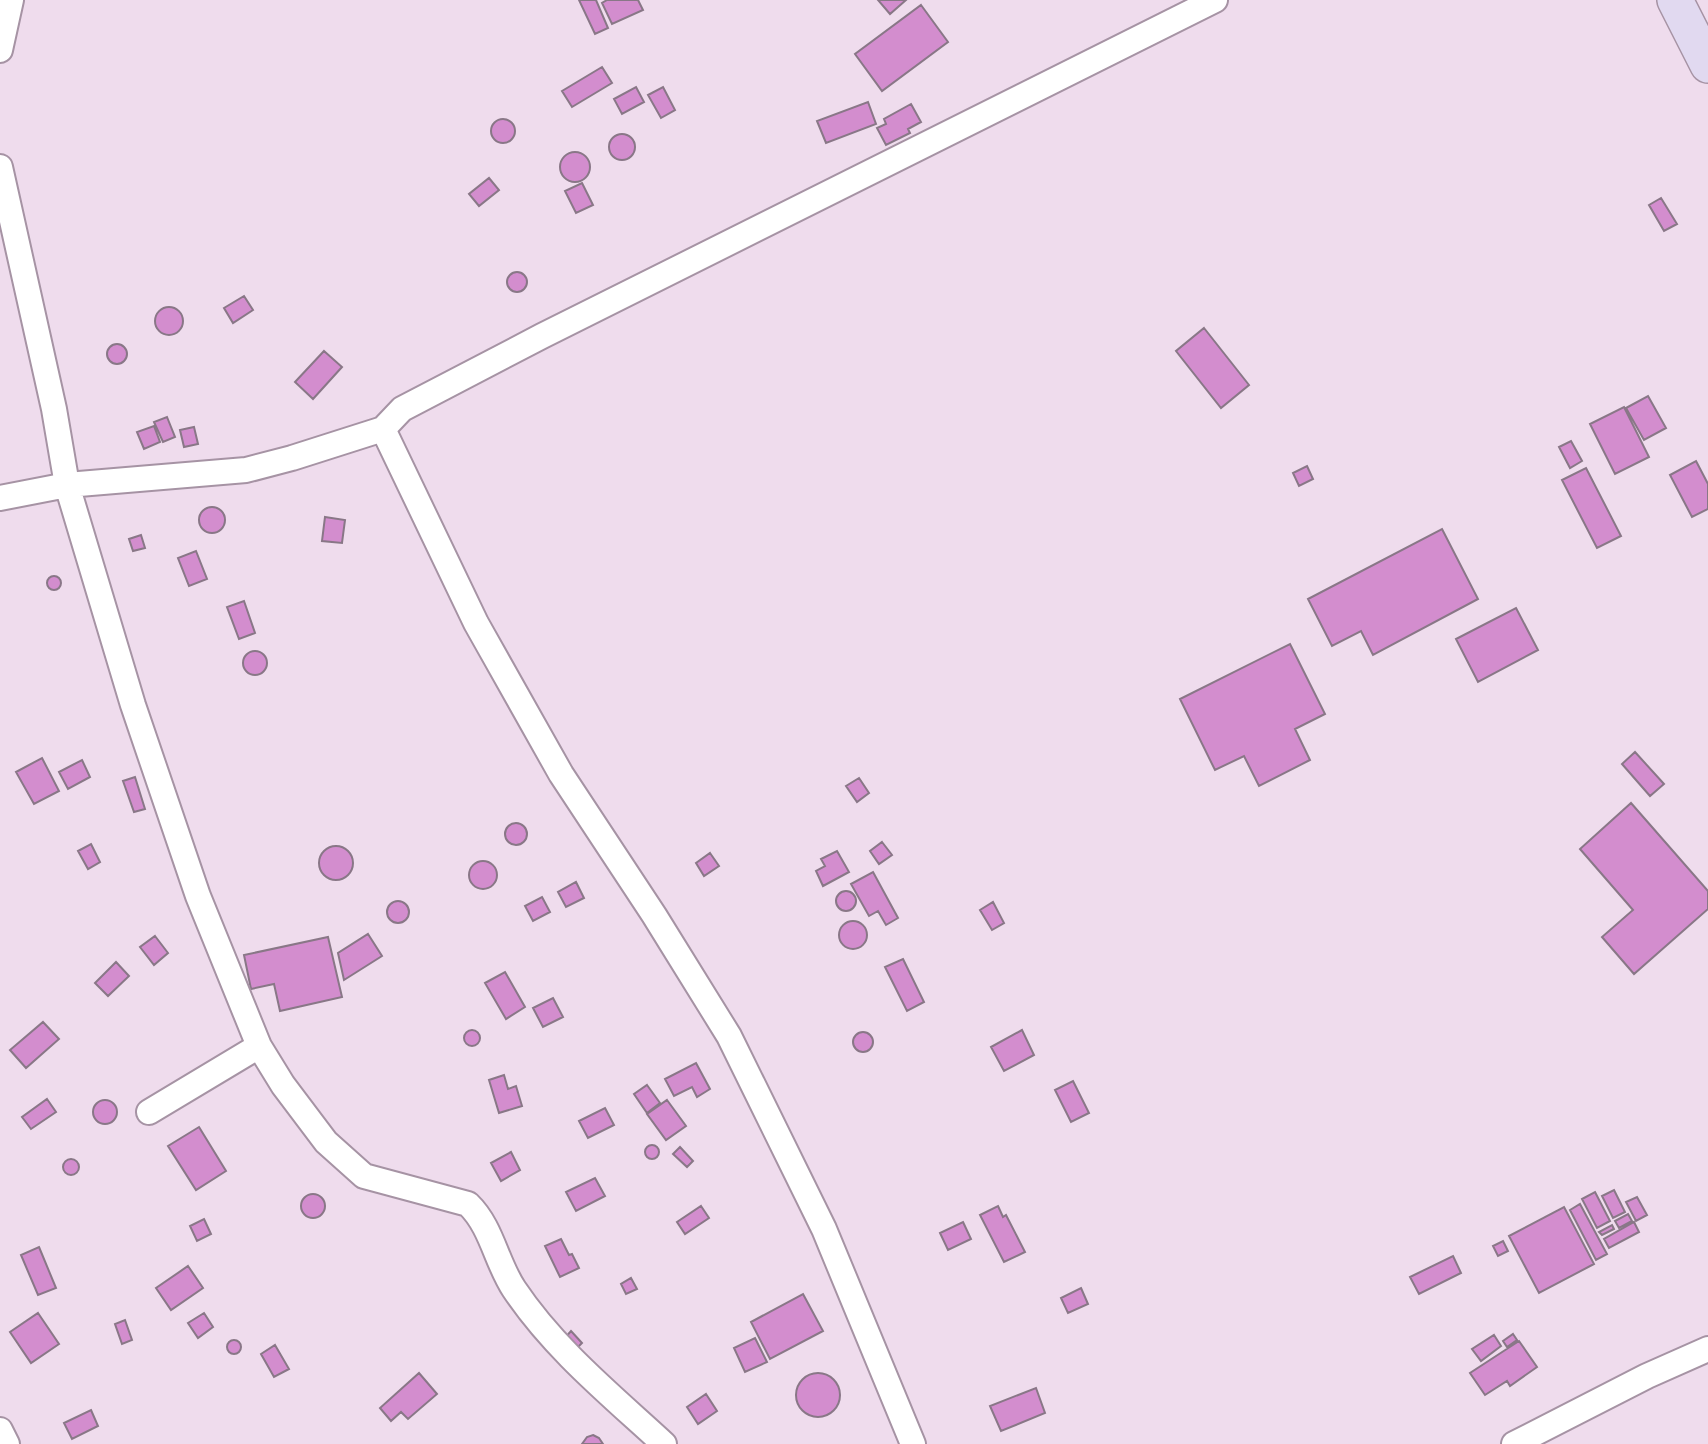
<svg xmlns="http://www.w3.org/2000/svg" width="1708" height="1444" font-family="Karla,sans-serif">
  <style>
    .building { fill: #d38dce; stroke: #897787; stroke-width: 2 }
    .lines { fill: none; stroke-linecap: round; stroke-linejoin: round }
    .street-casing { stroke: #a693a4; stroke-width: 28 }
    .secondary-casing { stroke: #a693a4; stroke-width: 38 }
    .street { stroke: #fff; stroke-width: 24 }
    .secondary { stroke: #e1d9f0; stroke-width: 35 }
  </style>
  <rect width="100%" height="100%" fill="#efdced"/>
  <!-- building -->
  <path class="building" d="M579,0H596L608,28L595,34Z
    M607,0H638L643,10L612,24L602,3Z
    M878,0H906L890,14Z
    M921,5L948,42L882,91L855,54Z
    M602,67L612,83L572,107L562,91Z
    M636,87L644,102L622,114L614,99Z
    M663,87L675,110L661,118L648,95Z
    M868,102L876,124L826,143L817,121Z
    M911,104L921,122L908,129L910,133L886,145L877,128L886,124L884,119Z
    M491 131a12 12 0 1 1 24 0a12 12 0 1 1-24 0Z
    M609 147a13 13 0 1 1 26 0a13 13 0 1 1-26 0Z
    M560 167a15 15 0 1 1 30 0a15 15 0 1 1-30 0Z
    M489,178L499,190L479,206L469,194Z
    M582,183L593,205L576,213L565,191Z
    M1661,198L1677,224L1664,231L1649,205Z
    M507 282a10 10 0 1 1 20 0a10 10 0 1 1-20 0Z
    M244,296L253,310L233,323L224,308Z
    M155 321a14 14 0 1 1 28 0a14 14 0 1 1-28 0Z
    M1204,328L1249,385L1221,408L1176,351Z
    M107 354a10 10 0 1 1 20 0a10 10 0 1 1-20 0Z
    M324,351L342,367L313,399L295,382Z
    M1648,396L1666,428L1644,440L1626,408Z
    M1624,407L1649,457L1615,474L1590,424Z
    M167,417L175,437L163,442L154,422Z
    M154,426L160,442L144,449L137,432Z
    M194,427L198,444L184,447L180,430Z
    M1571,441L1582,461L1570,468L1559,447Z
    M1696,461L1708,484V509L1692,517L1670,475Z
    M1307,466L1313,479L1299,486L1293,473Z
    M1586,468L1621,536L1597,548L1562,480Z
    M199 520a13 13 0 1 1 26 0a13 13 0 1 1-26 0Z
    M325,517L345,520L342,543L322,541Z
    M1442,529L1478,599L1373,655L1361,631L1332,646L1308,599Z
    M141,535L145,548L133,551L129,539Z
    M196,551L207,579L189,586L178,558Z
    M47 583a7 7 0 1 1 14 0a7 7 0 1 1-14 0Z
    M244,601L255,633L239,639L227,607Z
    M1516,608L1538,650L1478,682L1456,639Z
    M1290,644L1325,714L1295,729L1310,760L1259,786L1244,756L1215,770L1180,699Z
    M243 663a12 12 0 1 1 24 0a12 12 0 1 1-24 0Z
    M1635,752L1664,784L1650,796L1622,764Z
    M42,758L59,791L34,804L16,772Z
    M82,760L90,777L68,789L59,772Z
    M135,777L145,809L134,812L123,781Z
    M859,778L869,793L857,802L846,786Z
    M1631,803L1708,891V909L1634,974L1602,937L1633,910L1580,849Z
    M505 834a11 11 0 1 1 22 0a11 11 0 1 1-22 0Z
    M882,842L892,855L879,864L870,851Z
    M91,844L100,862L88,869L78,851Z
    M319 863a17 17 0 1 1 34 0a17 17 0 1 1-34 0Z
    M837,851L849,872L823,886L816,871L825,866L821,859Z
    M710,853L719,866L704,876L696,863Z
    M469 875a14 14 0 1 1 28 0a14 14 0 1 1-28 0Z
    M873,872L898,918L886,925L878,911L869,916L851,884Z
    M576,882L584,898L566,907L558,892Z
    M836 901a10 10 0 1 1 20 0a10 10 0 1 1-20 0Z
    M542,897L550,912L533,921L525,906Z
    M387 912a11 11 0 1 1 22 0a11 11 0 1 1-22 0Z
    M993,902L1004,923L992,930L980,910Z
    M839 935a14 14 0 1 1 28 0a14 14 0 1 1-28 0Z
    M368,934L382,956L344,980L338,953Z
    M155,936L168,953L154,965L140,947Z
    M328,937L342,997L280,1011L274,984L251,989L244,955Z
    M903,959L924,1002L907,1011L885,967Z
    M116,962L129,976L108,996L95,983Z
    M505,972L525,1007L506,1019L485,983Z
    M553,998L563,1017L543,1027L533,1008Z
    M43,1022L59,1039L26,1068L10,1050Z
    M1022,1030L1034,1055L1004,1071L991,1047Z
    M464 1038a8 8 0 1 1 16 0a8 8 0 1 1-16 0Z
    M853 1042a10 10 0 1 1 20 0a10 10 0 1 1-20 0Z
    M696,1063L710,1089L697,1097L692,1087L674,1096L665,1079Z
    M504,1075L508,1089L516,1086L522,1106L499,1113L489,1080Z
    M1073,1081L1089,1113L1071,1122L1055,1090Z
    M647,1085L660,1103L647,1113L634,1094Z
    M47,1099L56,1112L31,1129L22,1117Z
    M667,1100L686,1126L666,1140L647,1114Z
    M93 1112a12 12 0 1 1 24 0a12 12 0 1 1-24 0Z
    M605,1108L614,1125L588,1138L579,1121Z
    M199,1127L226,1171L196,1190L168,1146Z
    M645 1152a7 7 0 1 1 14 0a7 7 0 1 1-14 0Z
    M680,1147L693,1161L687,1167L673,1154Z
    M511,1152L520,1170L501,1181L491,1163Z
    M63 1167a8 8 0 1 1 16 0a8 8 0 1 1-16 0Z
    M595,1178L605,1196L576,1211L566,1192Z
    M1614,1190L1625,1212L1613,1218L1602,1196Z
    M1595,1192L1610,1221L1597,1228L1582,1199Z
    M301 1206a12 12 0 1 1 24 0a12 12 0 1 1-24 0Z
    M1637,1197L1647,1215L1636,1221L1626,1202Z
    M1580,1204L1607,1254L1596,1260L1570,1210Z
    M701,1206L709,1218L685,1234L677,1222Z
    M998,1206L1003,1217L1006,1215L1025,1252L1004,1262L980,1215Z
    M1564,1207L1594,1264L1539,1293L1509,1236Z
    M1628,1214L1632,1221L1619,1228L1615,1221Z
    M204,1219L211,1234L197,1241L190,1226Z
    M963,1222L971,1239L948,1250L940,1233Z
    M1634,1222L1639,1232L1609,1248L1604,1239Z
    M1612,1225L1614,1229L1602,1235L1599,1232Z
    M561,1239L569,1255L572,1254L579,1268L560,1277L545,1246Z
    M1503,1241L1508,1251L1498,1256L1493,1246Z
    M39,1247L56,1288L38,1295L21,1255Z
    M1453,1256L1461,1273L1419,1294L1410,1277Z
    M188,1266L203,1288L171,1310L156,1288Z
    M631,1278L637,1289L626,1294L621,1284Z
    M1081,1288L1088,1304L1068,1313L1061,1298Z
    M803,1294L823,1331L770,1359L751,1322Z
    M38,1313L59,1344L31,1363L10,1332Z
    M204,1313L213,1327L198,1338L188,1323Z
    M125,1320L132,1340L122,1344L115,1324Z
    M571,1331L582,1343L575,1350L564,1339Z
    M1513,1334L1517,1340L1507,1347L1503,1341Z
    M1494,1335L1501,1346L1481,1361L1472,1349Z
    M755,1338L767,1362L745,1372L734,1348Z
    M227 1347a7 7 0 1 1 14 0a7 7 0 1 1-14 0Z
    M1519,1341L1537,1367L1510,1386L1507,1381L1485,1395L1470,1373Z
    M275,1345L289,1369L274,1377L261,1354Z
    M419,1373L437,1394L408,1419L401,1412L391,1421L380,1408Z
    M796 1395a22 22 0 1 1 44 0a22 22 0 1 1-44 0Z
    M1036,1388L1045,1413L1001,1431L990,1406Z
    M706,1394L717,1411L698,1424L687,1407Z
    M91,1410L98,1426L72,1439L64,1423Z
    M593,1435L599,1438L603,1444H582L587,1437Z"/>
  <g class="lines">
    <defs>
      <path id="street" d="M0,50L11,0
        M0,167L54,409L67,485L133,705L198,896L259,1046L283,1085L326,1142L364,1176L468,1204C492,1227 496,1262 514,1289C554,1349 612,1396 664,1444
        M383,429L476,623L561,774L654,915L729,1036L824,1229L913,1444
        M0,498L67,485L246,470L292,458L383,429L402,409L542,336L1215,0
        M149,1112L259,1046
        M0,1430L7,1444
        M1514,1444L1647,1376L1708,1349"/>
      <path id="secondary" d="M1675,0L1708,65"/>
    </defs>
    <!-- street casing -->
    <use href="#street" class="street-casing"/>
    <!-- secondary casing -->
    <use href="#secondary" class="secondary-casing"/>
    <!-- street -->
    <use href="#street" class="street"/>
    <!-- secondary -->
    <use href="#secondary" class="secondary"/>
  </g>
</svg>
